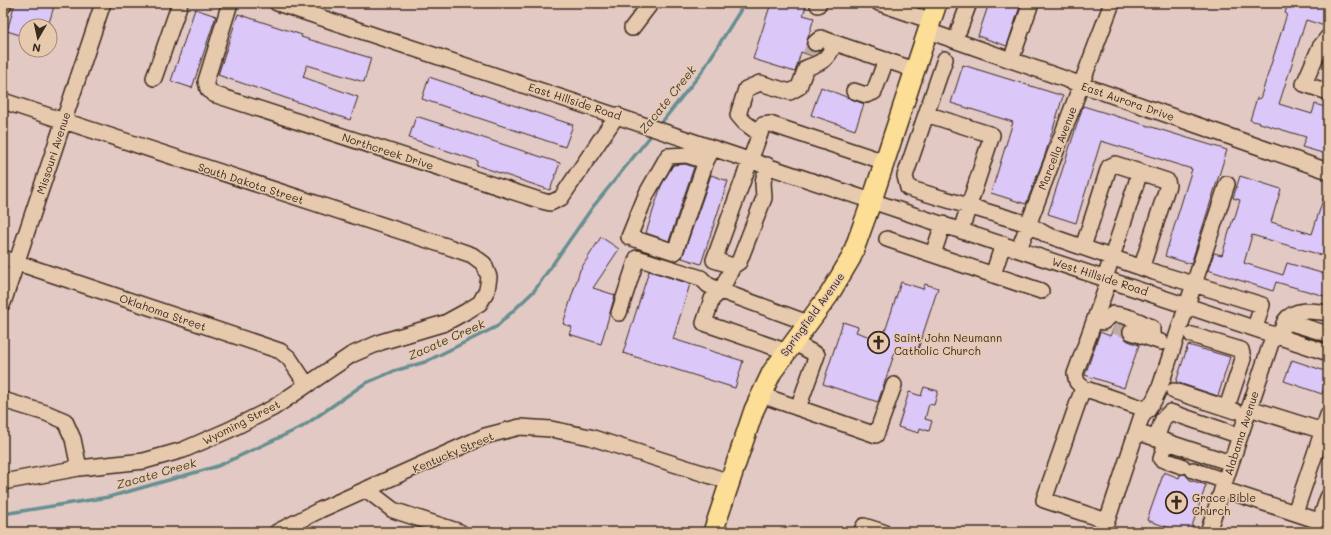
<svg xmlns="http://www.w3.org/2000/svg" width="1331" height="535" font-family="Mali,sans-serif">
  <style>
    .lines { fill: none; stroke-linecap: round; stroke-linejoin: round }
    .stream { stroke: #668f91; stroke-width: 3.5 }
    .building { fill: #dbc7f8; stroke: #3b2a1e }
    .minor-tunnel { stroke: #c1a9a3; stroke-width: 15; stroke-dasharray: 15 8; stroke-linecap: butt }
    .minor-casing { stroke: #3b2a1e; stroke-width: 18 }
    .major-casing { stroke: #3b2a1e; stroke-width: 22 }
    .minor { stroke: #e7caae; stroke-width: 15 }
    .major { stroke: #fdde96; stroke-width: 19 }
    .labels { text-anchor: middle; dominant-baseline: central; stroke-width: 3; stroke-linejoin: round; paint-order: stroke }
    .street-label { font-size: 11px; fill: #3b2a1e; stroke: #e7caae }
    .poi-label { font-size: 11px; fill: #3b2a1e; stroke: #e7caae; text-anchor: start }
    .water-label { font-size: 12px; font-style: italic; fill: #423b31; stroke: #e7caae }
  </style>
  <rect width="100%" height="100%" fill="#e3c9c4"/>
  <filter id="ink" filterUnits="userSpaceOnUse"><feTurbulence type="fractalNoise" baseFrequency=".025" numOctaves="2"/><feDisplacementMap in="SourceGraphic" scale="8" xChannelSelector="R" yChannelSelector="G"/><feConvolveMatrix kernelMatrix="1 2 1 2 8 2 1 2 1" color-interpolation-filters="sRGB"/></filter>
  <g filter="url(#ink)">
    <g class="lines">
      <!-- stream -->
      <path class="stream" d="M658,127L701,73L740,11L743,3
        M3,514L109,497L218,466L302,427L364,384L394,371L425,362L496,327L534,291L592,208L653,133"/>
    </g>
    <!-- building -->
    <path class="building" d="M15,3H55L48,26H26V37L7,31Z
      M771,3H807L803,15L814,18L806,44L808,49L812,52L819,51L818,53L812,56L801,52L795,72L753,59Z
      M989,3H1021L1007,46L978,36Z
      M1288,3H1328V27L1306,20L1279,104L1312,114L1315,104L1328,108V148L1326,154L1302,147L1306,137L1250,120L1257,98L1260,99L1287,14L1285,13Z
      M195,9L216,16L192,88L171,81Z
      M238,14L302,35L301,37L371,58L364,82L307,65L303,77L358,97L350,120L218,75Z
      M963,65L1063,96L1045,155L1026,204L991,193L1013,122L951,103Z
      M429,77L573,125L565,147L422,99Z
      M821,87L864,104L855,130L811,115Z
      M1083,106L1227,150L1191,264L1165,256L1192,169L1101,141L1076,223L1048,214Z
      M416,116L560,163L550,190L476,165L478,161L409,138Z
      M685,164L694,167L669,241L646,233L661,186L673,165Z
      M711,175L728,181L701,264L682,258Z
      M1240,176L1281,189L1271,222L1312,234L1326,190L1328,191V257L1252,235L1244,263L1283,275L1287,263L1328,275V297L1276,282L1273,291L1208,270L1214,253L1222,255L1233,219L1234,220L1240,200L1233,198Z
      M601,237L619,249L593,288L615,295L601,344L569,334L572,327L563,324L580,270Z
      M649,271L690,284L673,339L743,361L735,388L623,353Z
      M901,282L923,289L925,284L938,288L917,352L897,346L878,402L823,384L843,322L858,327L856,332L882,341Z
      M1116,323L1125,325L1122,330L1124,338L1128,341L1139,345L1124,388L1085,375L1100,332L1110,336Z
      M1188,345L1230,357L1218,396L1176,382Z
      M1292,360L1328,372L1322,394L1284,381Z
      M924,387L938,391L934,405L929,404L925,419L932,421L929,431L920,428L919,433L898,427L909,392L921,396Z
      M1164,472L1179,478L1180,475L1185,474L1190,480L1206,485L1190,532H1181L1147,520Z"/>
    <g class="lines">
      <!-- minor-tunnel -->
      <path class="minor-tunnel" d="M810,55L815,43
        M1114,326L1131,332"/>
      <defs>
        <path id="minor" d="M230,3L206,81L208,89L213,94L542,201L550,203L561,198L617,115
          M277,3L1328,353
          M879,3L931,21
          M818,5V3
          M3,6L4,3
          M632,28L651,3
          M959,30L969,3
          M928,31L1328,171
          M1328,37L1320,47L1304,84L1328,92
          M815,43L821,38L835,43
          M945,59L905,176L908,188L1028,224L1047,235L1154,272L1262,305L1255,328
          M1011,60L1031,3
          M154,78L180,3
          M854,91L866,95L874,92L886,60
          M3,101L446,246L472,255L484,264L489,277L487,290L480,303L467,311L445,323L381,342L351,355L273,408L229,430L183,450L144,461L79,468L3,482
          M926,114L992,135L961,230
          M760,134L744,122L738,115L746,89L760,83L790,92L799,87L806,68C823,62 827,60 835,43L915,70
          M706,161L687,155L668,156L647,193L629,237L675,252L706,161L713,148
          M767,165L763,182L764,198L739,262L733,266L721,291L712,299L704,323L785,351
          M887,239L1041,291
          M1083,247L1109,167L1115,164L1167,181L1168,185L1142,266
          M1019,249L1112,3
          M933,254L943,224
          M3,258L280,351L289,358L307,385
          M733,266L714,260L763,125L770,124L885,162
          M993,275L1003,244
          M1105,278L1140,172
          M1109,280L1075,374L1077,382L1083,388L1044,500L1107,521L1141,418L1154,400L1160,387L1227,184
          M3,303L103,3
          M619,313L637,258L701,278L708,285L721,291L808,323
          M1285,321L1328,334
          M1103,322L1113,314C1128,315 1140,321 1152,328V339
          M1131,332L1161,342
          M1192,335L1241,350L1243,359L1227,407
          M1280,336C1282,332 1283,325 1285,321C1295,307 1314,311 1328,313
          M793,342L817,355L798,408
          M1083,388L1148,410
          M1174,391L1235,411
          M761,395L876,435L894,385
          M3,400L46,413L65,421L73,439L79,468
          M1249,408L1323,431
          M1146,435L1231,463
          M1156,439L1163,419L1170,412L1240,436
          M1166,442L1161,459L1182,466
          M1193,470L1225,481
          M1222,489L1328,524
          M367,490L393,510L460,532
          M1295,513L1328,415
          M1320,521L1328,497
          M277,532L320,510L485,436L520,427L551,429L590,437L730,482
          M861,532L864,526L883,532
          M1208,532L1274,334"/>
        <path id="major" d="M713,532L754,410L772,372L829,295L851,258L872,200L937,3"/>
      </defs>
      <!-- minor casing -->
      <use href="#minor" class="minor-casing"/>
      <!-- major casing -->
      <use href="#major" class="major-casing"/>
      <!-- minor -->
      <use href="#minor" class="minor"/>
      <!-- major -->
      <use href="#major" class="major"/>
    </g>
  </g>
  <!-- icons -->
  <defs>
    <symbol id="church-ring" viewBox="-11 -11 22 22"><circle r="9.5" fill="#e7caae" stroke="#3b2a1e" stroke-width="1.5"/><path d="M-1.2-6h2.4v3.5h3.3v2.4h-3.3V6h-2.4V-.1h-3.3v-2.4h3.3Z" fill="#3b2a1e"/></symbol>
  </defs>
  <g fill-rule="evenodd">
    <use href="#church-ring" x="866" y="330" width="25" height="25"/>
    <use href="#church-ring" x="1164" y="490" width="25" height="25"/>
  </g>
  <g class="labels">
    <!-- street labels -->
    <g class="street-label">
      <text transform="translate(575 101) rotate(18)">East Hillside Road</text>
      <text transform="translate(1128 101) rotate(19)">East Aurora Drive</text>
      <text transform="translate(1057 148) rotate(-69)">Marcella Avenue</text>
      <text transform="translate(388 151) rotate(18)">Northcreek Drive</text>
      <text transform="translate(53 153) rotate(-72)">Missouri Avenue</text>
      <text transform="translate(251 183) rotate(18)">South Dakota Street</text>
      <text transform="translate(1100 276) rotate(18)">West Hillside Road</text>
      <text transform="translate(163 312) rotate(19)">Oklahoma Street</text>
      <text transform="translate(812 314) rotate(-54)">Springfield Avenue</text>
      <text transform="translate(241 422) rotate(-27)">Wyoming Street</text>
      <text transform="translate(1241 433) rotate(-72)">Alabama Avenue</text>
      <text transform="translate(453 452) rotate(-23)">Kentucky Street</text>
    </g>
    <!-- poi labels -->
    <g class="poi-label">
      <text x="894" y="337">Saint John Neumann<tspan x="894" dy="13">Catholic Church</tspan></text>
      <text x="1192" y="497">Grace Bible<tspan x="1192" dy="13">Church</tspan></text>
    </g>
    <!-- water labels -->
    <g class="water-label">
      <text transform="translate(667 99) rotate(-51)">Zacate Creek</text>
      <text transform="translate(446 339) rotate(-24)">Zacate Creek</text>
      <text transform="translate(156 473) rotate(-16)">Zacate Creek</text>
    </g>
  </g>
  <!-- margin -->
  <rect width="1331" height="535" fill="none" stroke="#e7caae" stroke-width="16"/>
  <rect x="8" y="8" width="1315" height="519" fill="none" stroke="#3b2a1e" stroke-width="1.5" filter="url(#ink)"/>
  <!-- north arrow -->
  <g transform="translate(38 38) rotate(189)"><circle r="19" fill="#e7caae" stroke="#a28a74"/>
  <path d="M0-3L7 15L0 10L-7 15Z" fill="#3b2a1e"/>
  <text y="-6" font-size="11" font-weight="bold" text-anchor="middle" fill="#3b2a1e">N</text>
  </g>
</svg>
